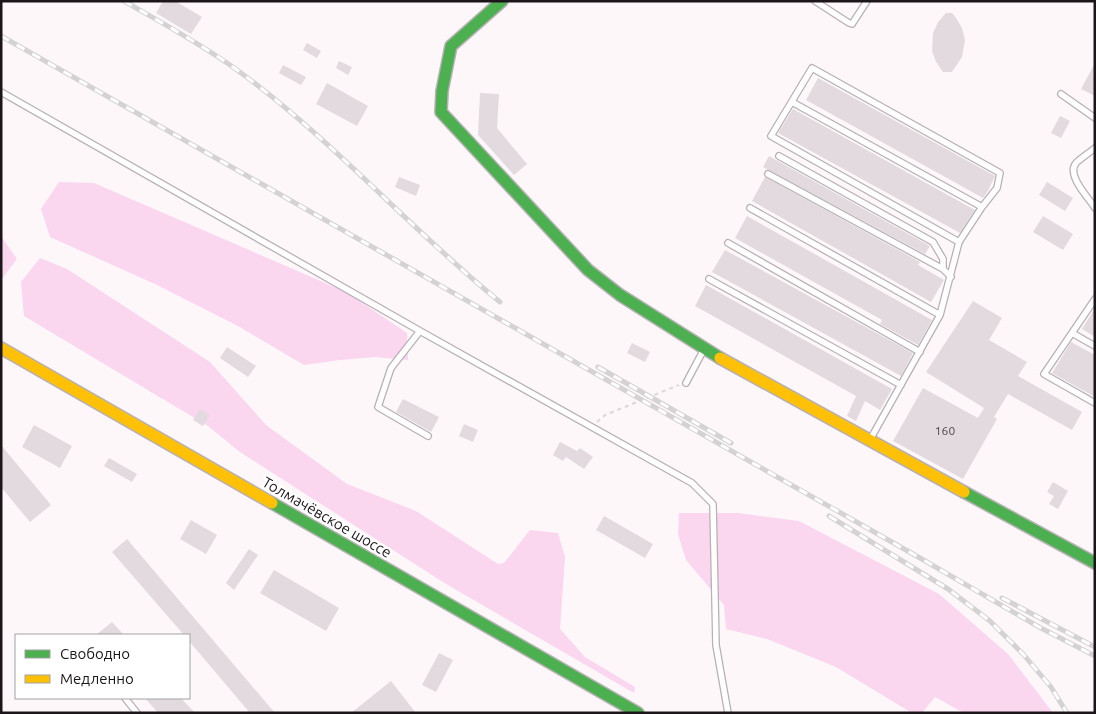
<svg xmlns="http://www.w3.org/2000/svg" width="1096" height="714" font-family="Ubuntu,sans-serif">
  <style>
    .green { fill: #fbd6ef }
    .building { fill: #e2dade }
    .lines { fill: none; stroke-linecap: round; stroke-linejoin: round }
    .lane-casing { stroke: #b7b0b4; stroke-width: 8 }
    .fast-casing { stroke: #b7b0b4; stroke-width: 14 }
    .slow-casing { stroke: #b7b0b4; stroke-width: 14 }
    .path { stroke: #dbd8da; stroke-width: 2; stroke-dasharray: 4 4; stroke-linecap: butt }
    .lane { stroke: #fffefe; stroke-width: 5.5 }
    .fast { stroke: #4caf50; stroke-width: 11 }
    .slow { stroke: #ffc107; stroke-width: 11 }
    .rail-casing { stroke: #d4d2d3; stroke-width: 5 }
    .rail { stroke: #fff; stroke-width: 3; stroke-dasharray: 9; stroke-linecap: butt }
    .labels { text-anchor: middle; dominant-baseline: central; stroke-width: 5; stroke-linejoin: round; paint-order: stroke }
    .number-label { font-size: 12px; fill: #4e464b }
    .street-label { font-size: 15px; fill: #1c151a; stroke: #fff }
  </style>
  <rect width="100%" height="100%" fill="#fdf7fa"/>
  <!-- green -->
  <path class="green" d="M59,182L94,183L346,292L407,333L408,360L375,357L340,360L304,365L238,326L155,284L50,237L41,209Z
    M1,236L17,259L1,280Z
    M40,258L67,269L210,362L266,425L347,484L416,511L498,564L504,563L530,530L558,533L565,557L560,629L585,657L635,687L634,693L446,584L240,452L208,426L24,316L21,282Z
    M679,513H738L799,521L939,594L1008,654L1053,713H964L935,697L922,713H912L836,667L767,639L726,629L724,605L686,560L678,534Z"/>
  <!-- building -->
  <path class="building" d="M163,1H175L202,17L191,34L156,13Z
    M946,13H952L956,18L962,28L965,40L962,57L952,72H943L936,62L932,51L933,33L938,22Z
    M307,43L321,51L317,58L303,50Z
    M339,61L352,67L348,75L336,68Z
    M1095,63V96L1081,89Z
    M283,65L306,77L301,85L279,73Z
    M818,78L995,176L988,191L983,198L806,100Z
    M327,83L368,106L357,126L316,104Z
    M480,93L499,94L497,128L527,164L514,175L478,135Z
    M793,109L975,210L960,233L778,133Z
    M1060,116L1070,121L1061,138L1051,133Z
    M769,156L930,246L925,254L763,167Z
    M399,177L420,185L416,196L395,187Z
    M765,177L920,262L918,265L944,280L931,302L752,201Z
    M1047,182L1073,198L1065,211L1039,195Z
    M747,216L932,320L918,345L880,324L882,320L735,238Z
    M1043,216L1073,234L1063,250L1033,232Z
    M725,250L913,353L901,376L712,272Z
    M706,285L892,389L880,410L865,401L856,421L847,416L856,396L695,306Z
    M973,301L1002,318L989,340L1027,362L1018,376L1082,412L1072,430L1008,394L994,417L997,419L963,479L893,441L923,388L978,418L984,408L926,372Z
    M1095,308V337L1082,329Z
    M1071,342L1095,355V397L1052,373Z
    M632,343L650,352L645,362L627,353Z
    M227,347L256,366L248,377L220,358Z
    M403,399L439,417L431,432L396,412Z
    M200,409L210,415L203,426L193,420Z
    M464,424L478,430L473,442L459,436Z
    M34,425L72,446L60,468L22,447Z
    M560,442L577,451L580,448L593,457L584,469L566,457L563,461L553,455Z
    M1,445L51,505L30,522L1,487Z
    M109,458L137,474L132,482L104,466Z
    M1053,482L1068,491L1058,509L1049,504L1054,496L1047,492Z
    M604,516L653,544L645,558L596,530Z
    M191,520L217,535L206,554L180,539Z
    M127,539L275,713H250L189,641V635H184L112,552Z
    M249,549L258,555L234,590L226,583Z
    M274,570L339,608L326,631L260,593Z
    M112,622L124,635H96Z
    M439,653L453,660L436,692L422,685Z
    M391,681L416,713H351Z
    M145,698H181L195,713H158Z"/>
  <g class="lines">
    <defs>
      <path id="lane" d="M815,1L849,23L852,24L867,1
        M1,92L420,331L692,483L713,504L716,645L728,713
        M1061,94L1095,118
        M792,102L982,207
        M1095,148C1089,153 1081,158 1076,163C1066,175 1088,197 1095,208
        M779,156L933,242L943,259V269L951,277
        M768,174L943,269
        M750,208L940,315
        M728,243L920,352
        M709,279L901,385
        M1095,299L1044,374L1095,403
        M420,331L391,368L378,407L428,436
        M1072,333L1095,346
        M686,383L703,351
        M871,438L940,315L959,242L982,207L997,188L1000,173L812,68L771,136L959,242
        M125,698L137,713"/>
      <path id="fast" d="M502,1L451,46L442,91L441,112L588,270L620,295L720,358
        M964,492L1095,563
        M272,503L638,713"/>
      <path id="slow" d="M1,348L272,503
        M720,358L964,492"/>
    </defs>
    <!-- lane casing -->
    <use href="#lane" class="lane-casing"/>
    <!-- fast casing -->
    <use href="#fast" class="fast-casing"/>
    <!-- slow casing -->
    <use href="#slow" class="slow-casing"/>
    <!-- path -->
    <path class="path" d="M597,422L605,415L679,385"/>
    <!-- lane -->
    <use href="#lane" class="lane"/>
    <!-- fast -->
    <use href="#fast" class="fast"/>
    <!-- slow -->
    <use href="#slow" class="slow"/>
    <defs>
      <path id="rail" d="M124,1C162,23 201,44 237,70C331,138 410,229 500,302
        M1,36L920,558L1039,627L1095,656
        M598,367L731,443
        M829,516L948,589L990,621L1023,654L1051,687L1067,713
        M1002,598L1095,647"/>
    </defs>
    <!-- rail casing -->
    <use href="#rail" class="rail-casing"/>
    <!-- rail -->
    <use href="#rail" class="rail"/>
  </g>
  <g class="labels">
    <!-- number labels -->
    <g class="number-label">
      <text x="945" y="430">160</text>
    </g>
    <!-- street labels -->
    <g class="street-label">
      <text transform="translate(327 517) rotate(30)">Толмачёвское шоссе</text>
    </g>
  </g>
  <!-- border -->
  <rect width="1096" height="714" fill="none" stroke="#1c151a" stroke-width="5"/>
  <!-- legend -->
  <rect x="15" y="634" width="175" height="65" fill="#ffffff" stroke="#a4a1a3"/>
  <rect x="25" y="650" width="25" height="8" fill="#4caf50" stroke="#a4a1a3"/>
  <text x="60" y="659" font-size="15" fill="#1c151a">Свободно</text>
  <rect x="25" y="675" width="25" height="8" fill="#ffc107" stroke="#a4a1a3"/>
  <text x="60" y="684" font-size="15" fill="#1c151a">Медленно</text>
</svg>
